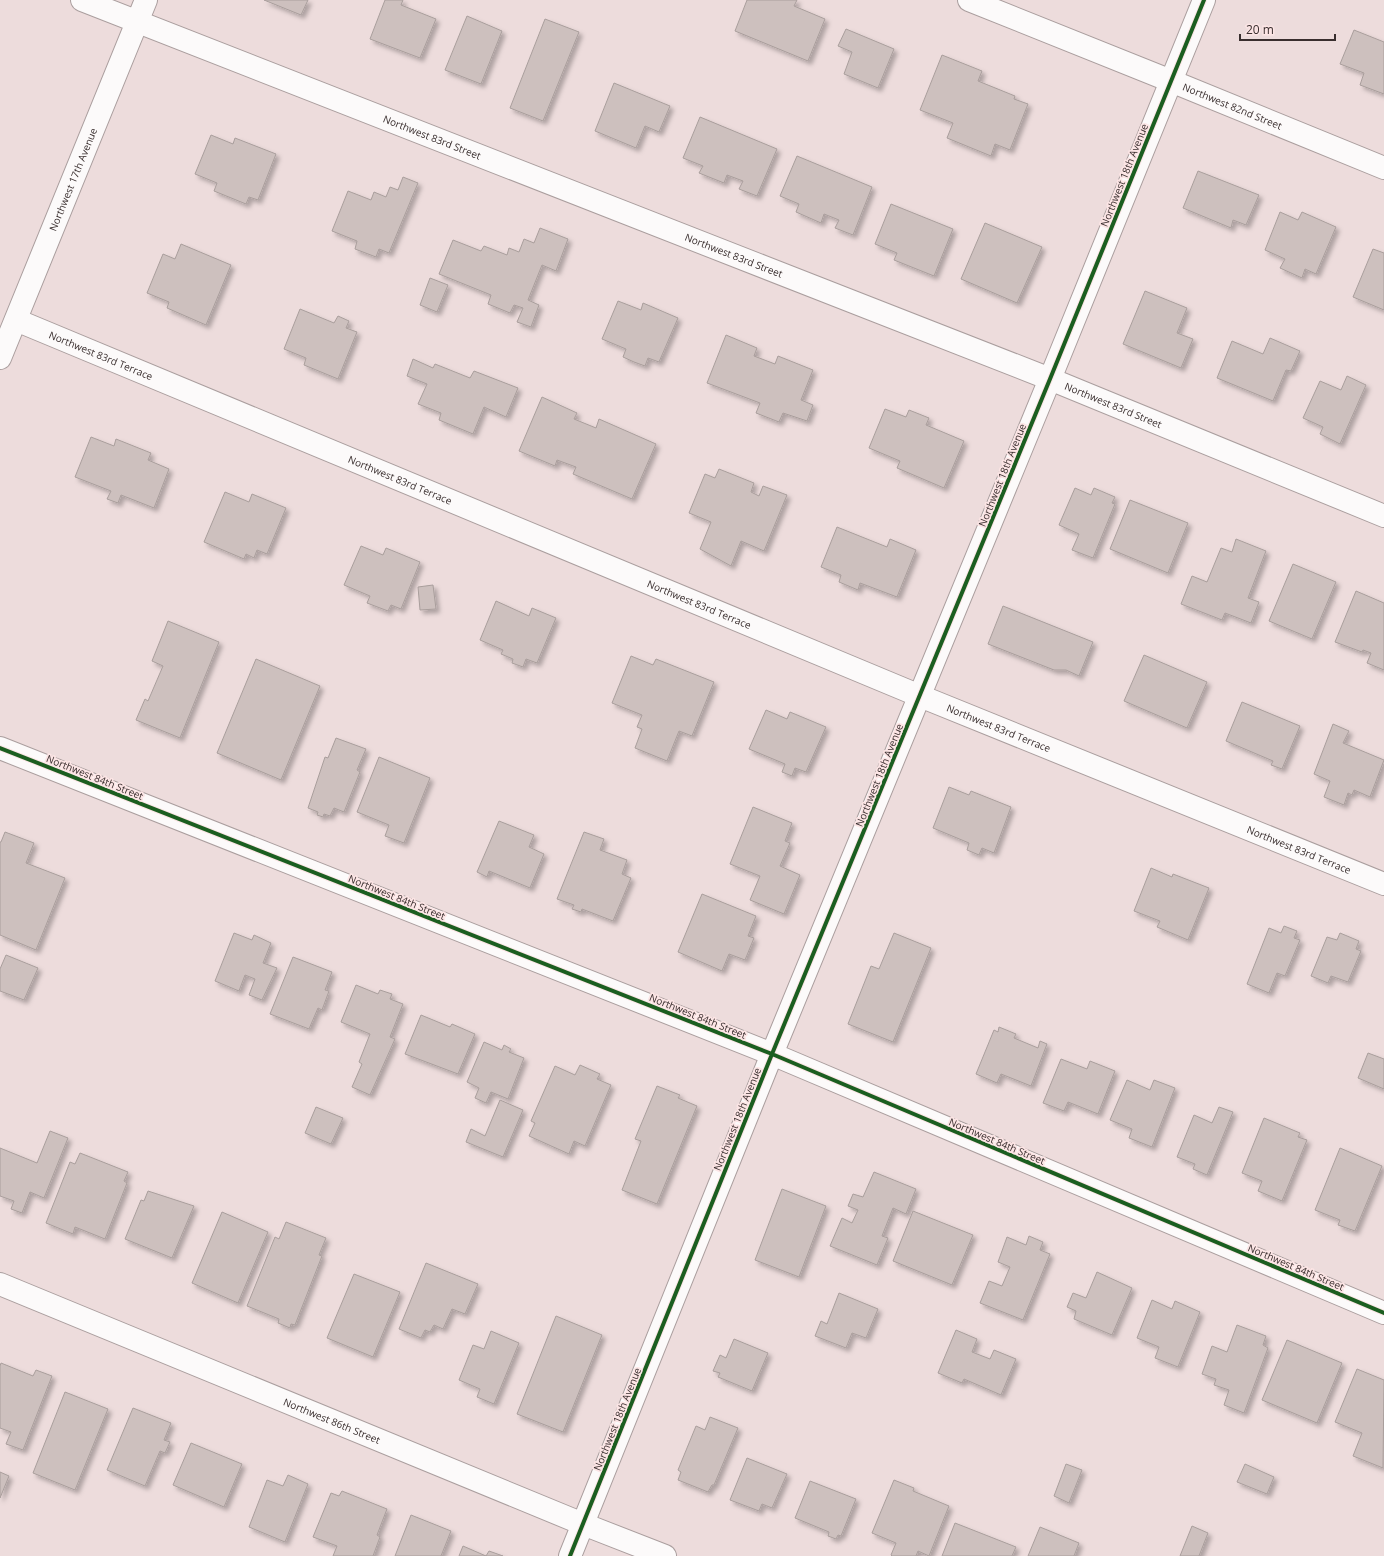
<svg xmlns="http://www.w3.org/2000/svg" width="1384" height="1556" font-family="'Open Sans',sans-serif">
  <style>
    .building { fill: #cdc0be; stroke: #a99e9c; filter: url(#shadow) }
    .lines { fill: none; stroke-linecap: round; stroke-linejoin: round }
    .minor-casing { stroke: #aa9e9e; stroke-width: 24 }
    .secondary-casing { stroke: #aa9e9e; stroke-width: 24 }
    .minor { stroke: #fcfafa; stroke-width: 22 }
    .secondary { stroke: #fcfafa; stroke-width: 22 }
    .cycleway-casing { stroke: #fce5e5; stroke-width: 6 }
    .cycleway { stroke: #1b5e20; stroke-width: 4 }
    .labels { text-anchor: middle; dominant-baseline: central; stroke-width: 3.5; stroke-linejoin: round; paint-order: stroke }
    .street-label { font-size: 10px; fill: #392e2e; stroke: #fce5e5 }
  </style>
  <defs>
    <filter id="shadow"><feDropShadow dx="3.5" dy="3.5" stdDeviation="2" flood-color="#0004"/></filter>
  </defs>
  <rect width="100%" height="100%" fill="#eddcdc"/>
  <!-- building -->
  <path class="building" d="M264,0H308L301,15Z
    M385,0H403L401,5L436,19L420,58L370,39Z
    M747,0H797L794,6L825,19L808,61L735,31Z
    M467,16L502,31L481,84L445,70Z
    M545,19L579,32L543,121L510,108Z
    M846,29L894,49L878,88L844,74L852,52L838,46Z
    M1354,30L1384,42V94L1360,85L1364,73L1340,64Z
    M942,55L982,71L978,81L1015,96L1014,99L1028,104L1010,150L995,144L991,156L947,138L953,123L920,110Z
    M614,83L670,106L659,132L645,126L636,148L595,131Z
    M700,117L777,149L757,196L739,189L743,181L727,175L724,183L699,173L703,166L683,158Z
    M211,135L233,144L235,138L276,154L258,200L249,197L246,204L214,191L217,183L195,174Z
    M797,156L872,187L853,235L835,228L839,220L824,214L821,223L796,212L799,204L780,196Z
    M1198,171L1259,195L1246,225L1233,220L1231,228L1183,208Z
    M403,177L418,183L389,253L379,249L376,257L355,249L357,241L332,231L348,191L371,200L374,192L386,197L390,187L398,190Z
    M891,204L953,229L934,276L894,260L897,253L875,244Z
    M1280,212L1298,220L1302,212L1336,227L1316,274L1305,269L1302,278L1280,268L1285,259L1265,250Z
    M985,223L1042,247L1017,303L961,279Z
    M540,228L568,239L556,271L542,265L528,300L539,305L531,327L517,322L523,308L514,305L510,313L488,304L491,295L439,274L453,240L481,251L484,246L507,255L509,248L519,252L524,239L534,243Z
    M181,244L231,265L206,325L167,308L169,302L147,293L163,254L175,259Z
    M1373,249L1384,253V310L1353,297Z
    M430,278L448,285L437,312L420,305Z
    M1145,291L1187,308L1177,333L1193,339L1181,368L1123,344Z
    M618,301L641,310L643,303L678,318L659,362L648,358L645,366L634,362L623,357L626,349L602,339Z
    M300,309L334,323L338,316L349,321L346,328L357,332L338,379L304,365L306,358L284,349Z
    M726,335L757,348L754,356L775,364L778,356L813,370L801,400L813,405L807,421L783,413L779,422L756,413L760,403L707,383Z
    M1270,338L1300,351L1291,371L1286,370L1273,401L1217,378L1232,341L1263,354Z
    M413,359L433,368L435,364L470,378L474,371L518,388L506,417L484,407L473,434L439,420L441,413L418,404L427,384L407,376Z
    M1347,376L1366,385L1340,444L1320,434L1323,427L1303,418L1320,381L1341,390Z
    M542,397L577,413L574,419L596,428L599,419L656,444L632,499L573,474L576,467L557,460L555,466L519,451Z
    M885,409L906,417L909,410L929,418L926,425L964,441L944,488L897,468L900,461L869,448Z
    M91,437L114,446L116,439L151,453L148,460L169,469L154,508L121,495L118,503L107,499L111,491L75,477Z
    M719,469L754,483L751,492L759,496L763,486L787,495L764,551L741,541L731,566L700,549L711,522L689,513L705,474L715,478Z
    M1075,488L1091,495L1094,488L1115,497L1112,503L1115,504L1093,558L1072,550L1079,534L1059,525Z
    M225,492L249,502L252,494L286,508L267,554L257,550L254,558L246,554L244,559L204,542Z
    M1130,500L1188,523L1168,573L1110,549Z
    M837,527L887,547L890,539L916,550L897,597L860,583L858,590L839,582L841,575L821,567Z
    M1236,539L1266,551L1248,598L1259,602L1251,623L1225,613L1222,620L1181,604L1192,576L1207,582L1221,548L1232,552Z
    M361,546L383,555L386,548L420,562L401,609L391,605L388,611L367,603L370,596L344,585Z
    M1293,564L1336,582L1312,639L1269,621Z
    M433,585L436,609L420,610L418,587Z
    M1356,591L1384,603V670L1367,663L1371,653L1363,650L1362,652L1335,642Z
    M496,601L529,616L532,608L556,618L537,663L526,659L523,667L512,663L513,659L501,654L503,650L480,640Z
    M1003,606L1093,642L1079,676L1066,670H1054L988,644Z
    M168,621L219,642L180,738L136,720L145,699L148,701L163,666L152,661Z
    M1144,655L1207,682L1187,728L1124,701Z
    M631,656L653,665L656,659L714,682L692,736L679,731L667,761L635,748L642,729L637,727L642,715L612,703Z
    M256,659L320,686L281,780L217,753Z
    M1242,702L1300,726L1282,769L1271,765L1273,761L1226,741Z
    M766,710L787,719L790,712L826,727L806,772L795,768L792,776L782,772L785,764L749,749Z
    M1333,724L1349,731L1343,743L1384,760L1370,797L1354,790L1352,795L1348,793L1344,805L1324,797L1330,781L1314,774Z
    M336,738L366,749L357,770L360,772L344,812L334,808L330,816L324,814L323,817L317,815L318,812L308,808L325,757L328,758Z
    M379,757L430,778L404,843L385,836L389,825L357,812Z
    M949,787L969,795L971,791L1011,807L994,853L982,848L979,855L967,850L969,843L933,828Z
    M753,807L792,823L785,841L790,843L780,866L800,875L784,914L750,900L760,876L730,864Z
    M499,821L534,835L529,847L544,854L530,888L489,871L487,877L477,872Z
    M5,832L34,843L26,863L65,878L36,950L0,935V842H1Z
    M584,832L604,839L600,850L627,860L622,874L631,878L613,921L582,909L581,912L572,909L574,905L557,899Z
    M1151,868L1172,877L1173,874L1209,888L1188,940L1157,927L1160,921L1134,911Z
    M702,894L756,916L748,936L754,938L745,960L729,954L722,971L678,952Z
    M1284,926L1297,931L1294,938L1300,940L1285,976L1277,973L1269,993L1247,984L1269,928L1281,933Z
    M234,933L252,940L254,935L271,943L263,963L277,968L262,1000L249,995L255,979L245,975L239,991L215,981Z
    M894,933L931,948L893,1042L848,1024L871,966L879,969Z
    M1340,933L1359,941L1356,949L1361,951L1348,982L1331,976L1328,983L1311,976L1327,937L1337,940Z
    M6,955L38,968L24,1000L0,991V969Z
    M293,957L332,972L325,990L329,991L322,1010L318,1008L309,1029L270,1014Z
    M356,985L378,994L380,990L392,994L390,999L403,1004L390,1037L395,1039L370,1095L352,1087L362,1064L359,1062L370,1034L341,1022Z
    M421,1015L450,1027L452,1024L475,1034L458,1074L405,1054Z
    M999,1027L1016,1034L1014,1038L1038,1048L1040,1041L1047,1044L1031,1086L1001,1074L997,1083L976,1074L994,1030L998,1032Z
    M484,1042L502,1050L504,1045L511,1049L509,1052L524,1058L508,1099L491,1092L486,1103L475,1098L479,1088L467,1082Z
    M1368,1053L1384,1059V1089L1358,1078Z
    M1061,1059L1087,1069L1090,1061L1115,1071L1098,1114L1068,1102L1064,1111L1043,1103Z
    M580,1065L600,1074L597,1079L611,1085L585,1146L574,1141L569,1154L529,1136L535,1123L531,1121L555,1066L575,1075Z
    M1127,1080L1150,1090L1154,1080L1175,1088L1152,1147L1129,1138L1132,1129L1110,1120Z
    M657,1086L680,1095L678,1098L697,1106L657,1204L622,1190L641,1141L635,1139Z
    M500,1100L523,1110L503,1157L466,1142L471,1129L485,1136Z
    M316,1107L343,1118L331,1144L305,1133Z
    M1219,1107L1233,1112L1207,1175L1193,1169L1195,1164L1177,1157L1194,1115L1212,1123Z
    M1264,1118L1300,1133L1298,1137L1307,1140L1282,1201L1258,1191L1262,1181L1242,1173Z
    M50,1131L68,1138L44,1198L30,1192L22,1213L11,1209L14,1201L0,1196V1148L37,1163Z
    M1340,1148L1382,1166L1355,1231L1338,1225L1340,1220L1315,1210Z
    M80,1153L128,1172L124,1181L127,1183L105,1239L75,1227L73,1234L46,1223L70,1162L75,1164Z
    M874,1172L916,1189L906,1214L893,1208L882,1236L888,1238L877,1265L830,1246L842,1218L852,1223L858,1210L848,1206L853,1194L863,1197Z
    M782,1189L826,1206L799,1277L755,1260Z
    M148,1191L194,1206L172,1258L125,1239L141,1200L144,1201Z
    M913,1211L973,1235L952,1285L893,1261Z
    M222,1212L268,1232L238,1303L192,1283Z
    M286,1222L326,1238L319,1255L322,1256L295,1325L291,1324L290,1328L278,1323L279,1319L247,1306L275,1237L279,1239Z
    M1029,1236L1043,1242L1040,1250L1050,1254L1023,1320L980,1303L989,1281L1002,1286L1010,1267L998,1262L1007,1237L1026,1245Z
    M426,1263L478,1284L465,1314L452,1309L443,1329L434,1325L430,1332L425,1330L421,1338L399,1329Z
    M1097,1272L1132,1288L1112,1335L1074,1319L1076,1311L1067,1307L1073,1293L1086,1298Z
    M354,1274L400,1292L373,1357L327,1338Z
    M839,1293L878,1309L866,1338L852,1333L846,1348L815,1336L821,1321L827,1324Z
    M1152,1300L1172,1309L1175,1301L1200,1312L1178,1367L1155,1358L1159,1347L1137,1338Z
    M556,1316L602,1335L563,1432L517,1414Z
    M1237,1325L1266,1336L1263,1345L1268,1348L1244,1413L1224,1405L1229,1390L1214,1385L1216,1379L1202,1374L1212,1346L1227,1352Z
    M956,1330L977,1339L972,1352L990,1359L994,1350L1016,1359L1001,1395L964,1379L962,1383L938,1373Z
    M491,1331L519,1343L494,1404L477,1397L480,1389L459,1380L473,1345L484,1349Z
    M734,1339L768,1353L752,1391L718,1377L720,1373L713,1371L720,1355L726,1358Z
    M1287,1340L1342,1363L1317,1423L1262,1400Z
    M1,1363L33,1376L36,1370L52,1376L23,1450L6,1444L11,1432L0,1428V1366Z
    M1357,1369L1384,1380L1383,1468L1353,1456L1362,1433L1335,1422Z
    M65,1392L108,1409L75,1490L33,1473Z
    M133,1408L171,1423L164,1440L170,1442L165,1453L160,1451L145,1486L107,1470Z
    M710,1417L738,1428L714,1485H712L708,1492L678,1480L681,1472L678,1470L696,1426L705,1430Z
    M191,1443L242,1464L224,1507L173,1485Z
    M747,1458L787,1474L772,1508L762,1504L759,1511L730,1500Z
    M1066,1464L1082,1470L1069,1503L1054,1496Z
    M1245,1464L1274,1477L1267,1494L1237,1482Z
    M0,1472L9,1476L0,1498Z
    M288,1475L308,1484L285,1542L249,1527L267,1480L283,1486Z
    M894,1480L914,1488L913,1491L949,1506L929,1556L918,1551L916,1556H892L891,1555L896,1543L872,1533Z
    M810,1481L856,1499L841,1536L838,1535L836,1539L828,1536L829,1532L795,1518Z
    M342,1491L387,1509L377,1535L380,1537L373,1556H333L337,1546L313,1537L331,1493L339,1496Z
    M411,1515L451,1531L441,1556H395Z
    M955,1523L1016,1547L1012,1556H942Z
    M1192,1526L1208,1533L1199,1556H1180Z
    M1040,1527L1079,1543L1074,1556H1028Z
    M463,1546L486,1556L489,1551L503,1556H459Z"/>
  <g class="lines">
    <defs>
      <g id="minor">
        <path id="s1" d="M82,0L1050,379L1384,516"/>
        <path id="s2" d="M969,0L1171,81L1384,168"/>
        <path id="s3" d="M16,320L920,696L1384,884"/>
        <path d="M0,748L772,1054L1384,1313"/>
        <path id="s4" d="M0,1284L583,1524L665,1556"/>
        <path d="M570,1556L772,1054L1050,379L1204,0"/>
      </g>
      <g id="secondary">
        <path id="s5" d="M0,358L146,0"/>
      </g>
    </defs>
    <!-- minor casing -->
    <use href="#minor" class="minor-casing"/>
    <!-- secondary casing -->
    <use href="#secondary" class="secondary-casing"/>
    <!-- minor -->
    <use href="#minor" class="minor"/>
    <!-- secondary -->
    <use href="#secondary" class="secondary"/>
    <defs>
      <path id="cycleway" d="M0,748L772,1054L1384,1313
        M570,1556L772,1054L1050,379L1204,0"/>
    </defs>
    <!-- cycleway casing -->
    <use href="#cycleway" class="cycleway-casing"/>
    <!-- cycleway -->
    <use href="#cycleway" class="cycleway"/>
  </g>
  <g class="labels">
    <!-- street labels -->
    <g class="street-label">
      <text stroke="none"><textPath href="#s2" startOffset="284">Northwest 82nd Street</textPath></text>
      <text stroke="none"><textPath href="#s1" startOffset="376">Northwest 83rd Street</textPath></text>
      <text transform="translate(1124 175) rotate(-68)">Northwest 18th Avenue</text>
      <text stroke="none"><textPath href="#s5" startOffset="193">Northwest 17th Avenue</textPath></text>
      <text stroke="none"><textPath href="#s1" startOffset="700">Northwest 83rd Street</textPath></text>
      <text stroke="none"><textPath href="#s3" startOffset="92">Northwest 83rd Terrace</textPath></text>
      <text stroke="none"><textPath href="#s1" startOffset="1108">Northwest 83rd Street</textPath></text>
      <text transform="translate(1002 475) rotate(-68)">Northwest 18th Avenue</text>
      <text stroke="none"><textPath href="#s3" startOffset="416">Northwest 83rd Terrace</textPath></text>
      <text stroke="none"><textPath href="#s3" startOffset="740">Northwest 83rd Terrace</textPath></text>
      <text stroke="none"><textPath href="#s3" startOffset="1064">Northwest 83rd Terrace</textPath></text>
      <text transform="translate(879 775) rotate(-68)">Northwest 18th Avenue</text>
      <text transform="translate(95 777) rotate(22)">Northwest 84th Street</text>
      <text stroke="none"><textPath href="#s3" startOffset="1388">Northwest 83rd Terrace</textPath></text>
      <text transform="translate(397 897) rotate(22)">Northwest 84th Street</text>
      <text transform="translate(698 1016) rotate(22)">Northwest 84th Street</text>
      <text transform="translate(737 1119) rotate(-68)">Northwest 18th Avenue</text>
      <text transform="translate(997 1141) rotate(23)">Northwest 84th Street</text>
      <text transform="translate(1296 1267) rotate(23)">Northwest 84th Street</text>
      <text transform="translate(617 1419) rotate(-68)">Northwest 18th Avenue</text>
      <text stroke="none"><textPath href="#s4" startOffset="359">Northwest 86th Street</textPath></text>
    </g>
  </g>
  <!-- scale -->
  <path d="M1240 34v6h95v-6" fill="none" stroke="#392e2e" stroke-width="2"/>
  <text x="1246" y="34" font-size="12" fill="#392e2e" stroke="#fce5e5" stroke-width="3" paint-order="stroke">20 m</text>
</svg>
